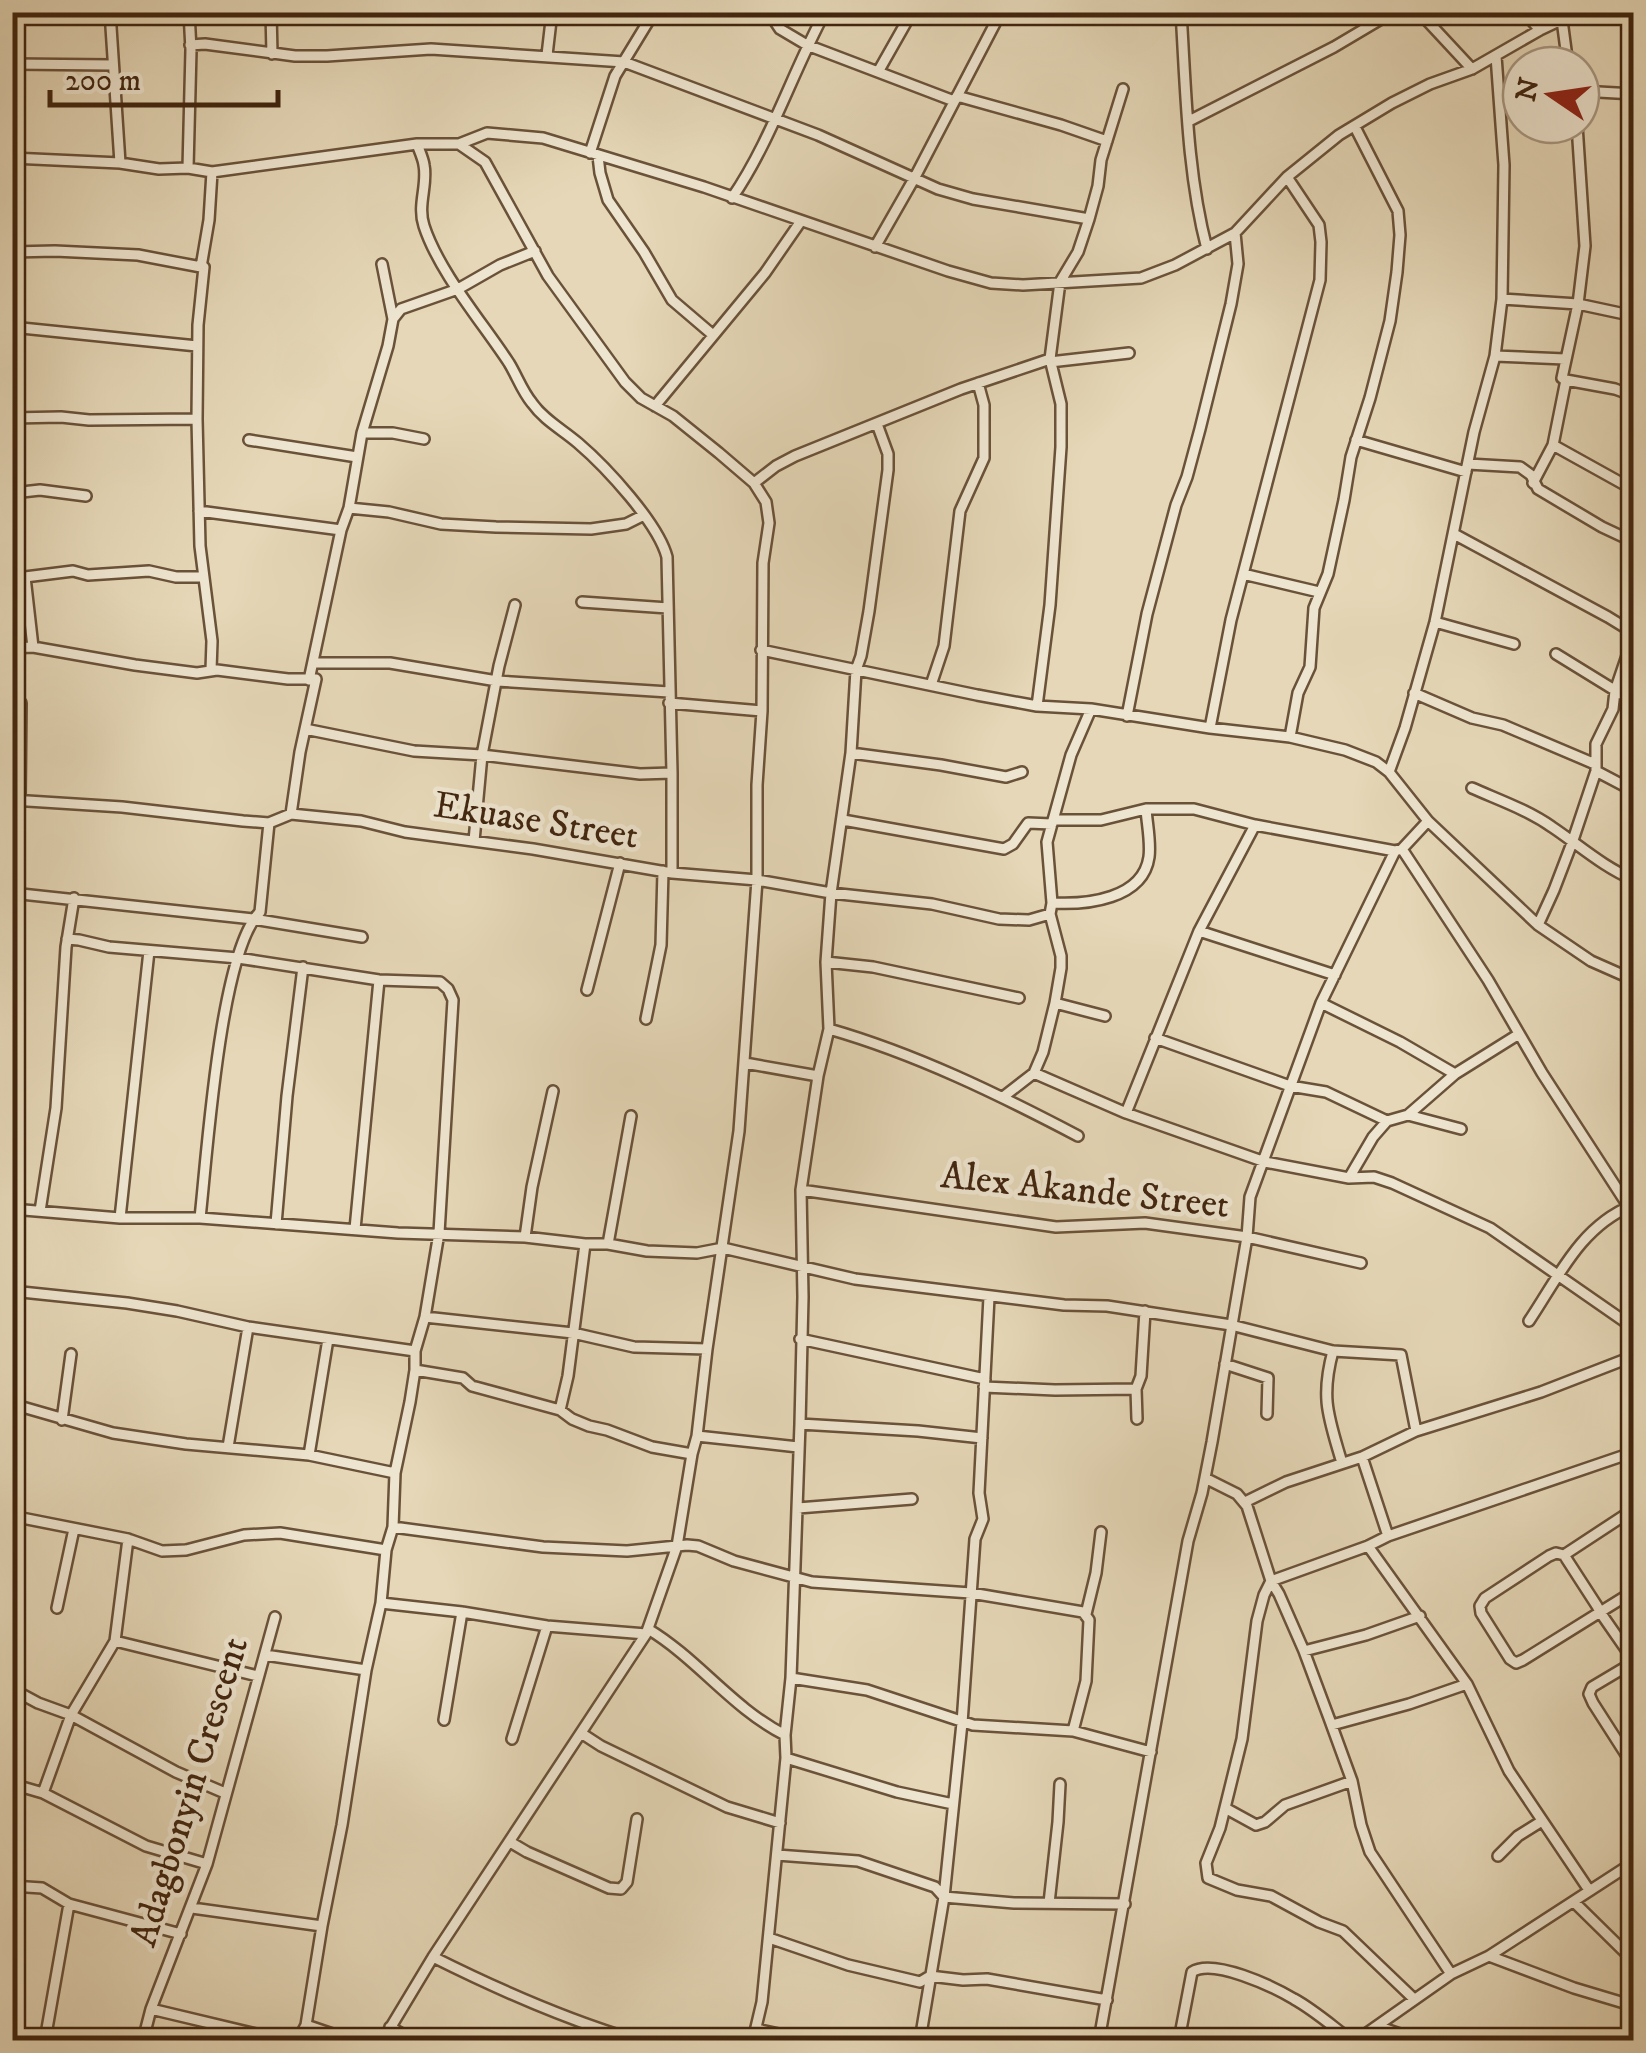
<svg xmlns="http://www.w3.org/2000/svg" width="1646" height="2053" font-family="'IM FELL DW Pica',serif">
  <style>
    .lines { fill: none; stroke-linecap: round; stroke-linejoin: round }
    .minor-casing { stroke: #6a5239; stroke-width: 14 }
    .minor { stroke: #eee5d0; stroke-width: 9 }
    .labels { text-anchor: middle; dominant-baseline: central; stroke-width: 9; stroke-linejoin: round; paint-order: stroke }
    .street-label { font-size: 38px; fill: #41250f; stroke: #eee5d0 }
  </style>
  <rect width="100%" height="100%" fill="#e5d7b7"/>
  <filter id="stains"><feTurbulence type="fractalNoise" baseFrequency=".002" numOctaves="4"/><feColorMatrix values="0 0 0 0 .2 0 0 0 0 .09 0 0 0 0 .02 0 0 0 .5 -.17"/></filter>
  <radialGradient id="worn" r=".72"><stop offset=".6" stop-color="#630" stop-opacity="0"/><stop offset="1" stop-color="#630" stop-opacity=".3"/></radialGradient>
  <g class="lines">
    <defs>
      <path id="minor" d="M110,12L120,163
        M271,12L272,54
        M774,12V20L780,29L807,45L954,101
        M1181,12C1186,91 1187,173 1207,249
        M1419,12L1472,69
        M1524,12L1540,30
        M1562,20L1568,65
        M190,45L205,44L295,56H327L431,49L624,62L818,135L938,189L973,199L1089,219
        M547,55L552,12
        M12,64L112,65
        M878,72L912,12
        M1581,91L1634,94
        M957,96L1061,125L1107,141
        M1189,121L1334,47L1393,12
        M417,144C419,150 423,158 424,165C428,185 417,205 424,226C439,272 482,322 509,363C517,376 522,391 532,403C544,420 563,430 578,443C606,467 658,523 667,557L672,773V873
        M590,153L615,76L654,12
        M598,156L600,173L608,200L644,252L672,300L713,335
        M12,158L120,163L159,169L188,168L212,172L417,144H459L487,133L543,138L704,187L948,271L991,283L1023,285L1141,278L1175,265L1235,233L1287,177L1339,135L1392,103L1430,84L1472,69L1540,30L1578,12
        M188,168L191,50L189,12
        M732,198C771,141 792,73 825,12
        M875,247L915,177L1001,12
        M12,252L55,251L138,255L201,267
        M382,264L393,319
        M1502,299L1578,304L1585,246L1577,125
        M12,327L197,346
        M1495,356L1565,359
        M1050,362L1129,353
        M1566,380L1615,389L1634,396
        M655,406L765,273L801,221
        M12,418L61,417L89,420L197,419
        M362,433H393L424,439
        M249,440L357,457
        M1356,440L1466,472
        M1553,445L1634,490
        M12,463L15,478L12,488
        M1468,464L1520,467L1531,475L1538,489L1602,527L1634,542
        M754,483L776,466L795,456L961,389L1050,359L1060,282L1078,252L1089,219L1098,186L1101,160L1123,89
        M1533,483L1553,445L1566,380L1562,378L1578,304L1634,316
        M349,508L389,512L441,524L496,527L591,529L626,524L644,515
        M199,511L341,530
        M1454,534L1608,617L1634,633
        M19,535L13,488L22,492L40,490L86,496
        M1243,574L1319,592
        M25,577L73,571L88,575L149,571L176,577H204
        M12,578L25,577L33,647
        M582,602L668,608
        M1435,622L1514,644
        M12,648L33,647L135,665L197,673L217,670L288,679H316L300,752L291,814
        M761,650L977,695L1037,706L1091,709L1210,728L1290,737L1345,750L1376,762L1389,772L1428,821L1538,925L1591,961L1634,980
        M1556,654L1634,702
        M314,663H390L497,681L669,692
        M211,670L212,641L200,546L197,419L198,325L204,267H201L209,220L212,172
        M309,680L341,530L349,508L362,433L388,346L393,319L401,309L458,289L500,265L535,251
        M931,685L944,646L960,511L984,458V405L978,383
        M1414,693L1472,718L1503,725L1595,764
        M669,703L762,711
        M1037,706L1050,605L1061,447V404L1050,359
        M1127,716L1147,614L1176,505L1187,477L1200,429L1231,304L1238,264L1235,233
        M1210,728L1231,620L1320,280L1321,242L1319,225L1287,177
        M305,729L414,751L482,755L640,774L672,773
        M1290,737L1298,693L1310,667L1314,608L1328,574L1344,500L1351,457L1370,398L1390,321L1397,272L1400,235L1398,211L1355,127
        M851,753L941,765L1006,777L1022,772
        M1596,771L1634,791
        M1389,772L1405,728L1435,622L1474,432L1495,356L1502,299L1504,165L1496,56
        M1472,788C1499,800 1528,810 1552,827C1579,845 1603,867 1634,880
        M12,800L122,807L243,821L269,823L291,814L361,821L405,832L533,849L672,873L757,880L831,893L932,904L999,919L1029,920L1050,914
        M20,801L21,703
        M843,820L1004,849L1013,844L1028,823L1052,824
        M1053,820H1101L1146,809H1194L1255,825L1395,851
        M1428,821L1402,849L1488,980L1542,1073L1634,1215
        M474,841L482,755L499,666L515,605
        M12,893L253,919L362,937
        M1052,903C1087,905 1143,899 1149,857C1151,842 1147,824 1146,809
        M1538,925L1554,890L1572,843L1596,771V744L1613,709L1615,691L1634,635
        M1199,931L1335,975
        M67,939L79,940L109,947L238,958L379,980L440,982L448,989L453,1000L439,1233L425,1317L415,1351V1370L410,1402L395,1473L393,1527L386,1550L381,1603L366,1670L342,1825L322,1926L306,2025L298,2040
        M826,962L873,967L1019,998
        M587,990L620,863
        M1055,1003L1105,1016
        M1321,1003L1400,1042L1455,1074
        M646,1019L661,945L663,871
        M829,1029C916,1054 998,1094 1078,1136
        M1155,1038L1290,1086L1326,1092L1387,1121
        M745,1063L818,1076L801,1190L803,1297L800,1424L791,1678L785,1735L786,1758L762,2002L753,2040
        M1034,1073L1126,1113L1265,1162L1349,1178L1374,1177L1392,1183L1490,1228L1634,1328
        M818,1076L829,1029L826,962L831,893L851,753L856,670L861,656L869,611L888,470V454L877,424
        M1003,1097L1034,1073L1043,1052L1055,1003L1061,968V956L1050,914L1052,903L1047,842L1071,755L1091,709
        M1126,1113L1199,931L1255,825
        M1408,1115L1461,1129
        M1349,1178L1373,1137L1387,1121L1408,1115L1455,1074L1519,1034
        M801,1190L1056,1227L1145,1223L1247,1237L1361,1263
        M12,1209L120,1218H200L398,1233L525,1237L585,1244H608L647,1251L697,1253L723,1248L855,1279L1064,1305L1107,1306L1231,1325L1333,1351L1401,1355L1416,1431
        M40,1211L56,1108L66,947L74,898
        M120,1218L149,951
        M200,1218C207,1156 220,951 260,912L269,823
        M276,1224L287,1096L303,967
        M355,1229L379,980
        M525,1237L532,1187L553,1091
        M608,1244L631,1116
        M12,1291L127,1303L177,1311L248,1327L415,1351
        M425,1317L573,1333L634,1347L707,1349
        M1529,1321C1558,1278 1580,1227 1631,1206
        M800,1339L985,1379
        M1333,1351C1320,1399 1329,1418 1342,1463
        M1225,1364L1268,1378L1267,1414
        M415,1370L463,1378L472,1386L560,1410L572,1419L589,1426L607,1430L652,1447L692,1454
        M984,1387L1055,1390L1136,1389L1141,1376L1145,1311
        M1136,1389L1137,1419
        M12,1404L113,1433L186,1444L309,1455L395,1473
        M560,1410L568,1376L585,1244
        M62,1420L71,1354
        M800,1424L918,1431L982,1438
        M697,1436L798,1447
        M228,1447L248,1327
        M309,1455L328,1339
        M1362,1457L1388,1536
        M1205,1478L1237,1494L1247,1506L1271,1581L1279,1594L1304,1651L1329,1718L1352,1781L1361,1825L1370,1852L1451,1974
        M1245,1502L1286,1482L1362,1457L1416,1431L1541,1392L1634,1356
        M798,1508L912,1499
        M12,1516L128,1539L162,1551L186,1550L244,1535L280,1533L386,1550
        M393,1527L543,1547L627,1551L687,1545L698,1546L734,1561L812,1582L971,1593L1083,1612L1089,1620L1086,1681L1073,1731
        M1368,1546L1467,1684L1509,1771L1589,1890
        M1564,1555L1634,1509
        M1634,1591L1523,1660L1516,1663L1510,1659L1481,1613L1480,1606L1485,1598L1549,1556L1556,1553L1564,1555L1597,1606L1600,1612L1634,1661
        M381,1603L462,1612L547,1626L646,1634
        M57,1608L74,1529
        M1086,1614L1096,1573L1101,1532
        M648,1629C698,1659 732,1708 785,1735
        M115,1641L258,1676
        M1304,1651L1366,1635L1420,1616
        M265,1655L366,1670
        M1634,1662L1592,1687L1589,1694L1593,1703L1634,1767
        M791,1678L867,1690L973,1725L1073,1731L1151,1752
        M12,1689L38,1703L71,1715L176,1772L225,1793
        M444,1720L462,1612
        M1332,1725L1409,1704L1467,1684
        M581,1733L601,1746L727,1807L780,1823
        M512,1739L547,1626
        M786,1758L897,1792L953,1804
        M12,1784L43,1793L146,1846L207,1864
        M43,1793L71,1715L115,1641L128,1539
        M1225,1808L1256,1825L1265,1822L1285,1805L1352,1781
        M510,1842L527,1852L609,1888L621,1889L627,1882L637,1819
        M777,1855L858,1861L935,1887L944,1897L1014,1903L1125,1904
        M1498,1856L1518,1836L1542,1821
        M12,1886L42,1888L69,1904L181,1934
        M1574,1902L1634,1961
        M1049,1903L1058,1822L1060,1784
        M192,1908L322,1926
        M769,1938L848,1965L920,1982L930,1976L963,1980L987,1979L1107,2000
        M1489,1956L1574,1988L1634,2006
        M433,1957C499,1990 564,2019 635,2040
        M1414,1999L1343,1931L1319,1922L1271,1896L1237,1890L1208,1878L1206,1863L1220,1828L1242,1739L1257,1621L1264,1595L1271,1581L1368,1546L1388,1536L1634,1452
        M151,2009L281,2040
        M306,2025L350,2040
        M1377,2026L1418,2040
        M390,2027L413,2040
        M756,2029L807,2040
        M45,2040L69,1904
        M143,2040L151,2009L207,1864L275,1617
        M383,2040L433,1957L646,1634L677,1546L692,1454L697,1436L707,1349L739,1131L757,880V785L762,711L763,563L769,523L766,502L754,483L719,453L673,416L641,398L625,382L548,276L485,162L459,144
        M920,2040L944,1897L962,1723L975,1539L983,1519L979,1493L989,1297
        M1099,2040L1188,1541L1202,1493L1212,1442L1247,1237L1250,1197L1321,1003L1395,851L1402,849
        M1179,2040L1192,1972C1213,1958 1272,1986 1294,1999C1314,2010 1332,2026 1351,2040
        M1357,2040L1451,1974L1489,1956L1634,1862"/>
    </defs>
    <!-- minor casing -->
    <use href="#minor" class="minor-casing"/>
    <!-- minor -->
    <use href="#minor" class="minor"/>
  </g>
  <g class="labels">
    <!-- street labels -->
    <g class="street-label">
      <text transform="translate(536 821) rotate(9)">Ekuase Street</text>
      <text transform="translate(1085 1191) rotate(6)">Alex Akande Street</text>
      <text transform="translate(190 1792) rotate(-73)">Adagbonyin Crescent</text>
    </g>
  </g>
  <!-- margin -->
  <rect width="1646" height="2053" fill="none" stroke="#e5d7b7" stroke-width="50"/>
  <rect x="15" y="15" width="1616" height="2023" fill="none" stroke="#41250f" stroke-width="5"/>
  <rect x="25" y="25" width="1596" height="2003" fill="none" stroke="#41250f" stroke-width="2.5"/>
  <!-- north arrow -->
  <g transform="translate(1551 95) rotate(283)"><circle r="48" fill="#eee5d0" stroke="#a99883" stroke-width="2.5"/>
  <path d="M0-8L18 38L0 25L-18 38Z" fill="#8f2418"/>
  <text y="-15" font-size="28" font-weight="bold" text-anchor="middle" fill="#41250f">N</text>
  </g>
  <!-- scale -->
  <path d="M50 90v15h228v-15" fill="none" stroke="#41250f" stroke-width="5"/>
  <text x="65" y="90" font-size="30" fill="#41250f" stroke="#eee5d0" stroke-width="8" paint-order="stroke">200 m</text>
  <rect width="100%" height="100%" filter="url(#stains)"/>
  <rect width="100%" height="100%" fill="url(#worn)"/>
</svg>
